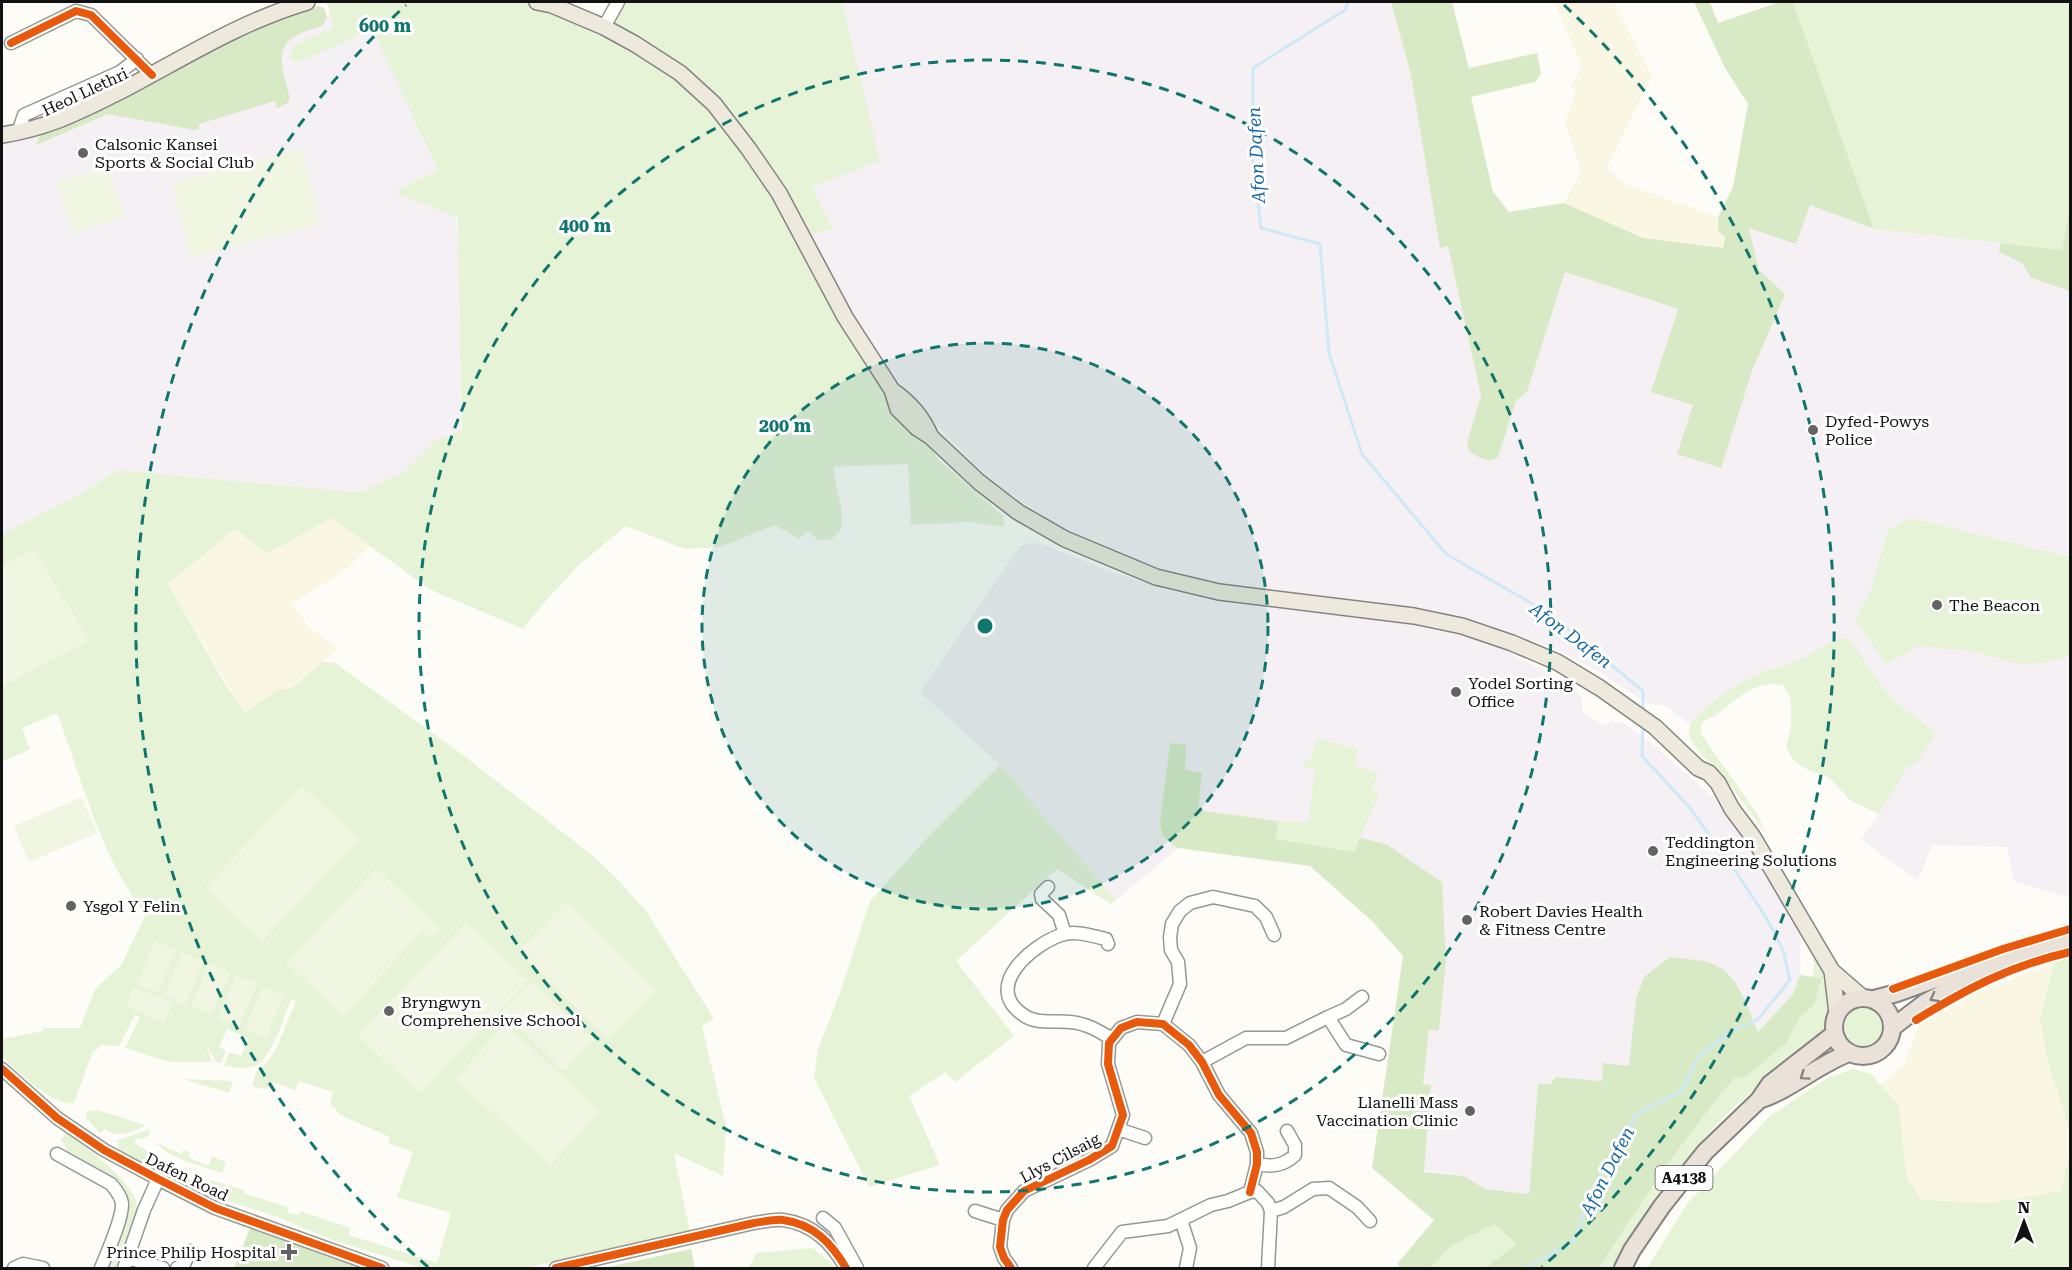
<svg xmlns="http://www.w3.org/2000/svg" width="2072" height="1270" font-family="'Roboto Serif',serif">
  <style>
    .industrial { fill: #f5f0f3 }
    .farmland { fill: #f9f7e4 }
    .green { fill: #e7f3d7 }
    .forest { fill: #d8eac5 }
    .pitch { fill: #f0f6e1 }
    .lines { fill: none; stroke-linecap: round; stroke-linejoin: round }
    .stream { stroke: #cde8f7; stroke-width: 3 }
    .minor-casing { stroke: #979795; stroke-width: 15 }
    .major-casing { stroke: #858482; stroke-width: 18 }
    .highway-casing { stroke: #858482; stroke-width: 20 }
    .minor { stroke: #fffffe; stroke-width: 12 }
    .major { stroke: #ede9dc; stroke-width: 15 }
    .highway { stroke: #eae1d8; stroke-width: 16 }
    .cycleway-casing { stroke: #fff; stroke-width: 11 }
    .cycleway { stroke: #e8590c; stroke-width: 8 }
    .oneway { stroke: #88837e }
    .ring { fill: none; stroke: #0f766e; stroke-width: 3; stroke-dasharray: 10 8 }
    .poi-dot { fill: #646362; stroke: #fff; stroke-width: 2 }
    .labels { text-anchor: middle; dominant-baseline: central; stroke-width: 6; stroke-linejoin: round; paint-order: stroke }
    .shield { fill: #fff; stroke: #585858; stroke-width: 1.5 }
    .shield-label { font-size: 15px; font-weight: bold; fill: #111 }
    .street-label { font-size: 16px; fill: #111; stroke: #fff }
    .poi-label { font-size: 16px; fill: #111; stroke: #fff; text-anchor: start }
    .water-label { font-size: 18px; font-style: italic; fill: #1768a6; stroke: #fff }
    .centre { fill: #0f766e; stroke: #fff; stroke-width: 3 }
    .ring-label { font-size: 18px; text-anchor: middle; font-weight: bold; fill: #0f766e; stroke: #fff; stroke-width: 6; stroke-linejoin: round; paint-order: stroke }
  </style>
  <rect width="100%" height="100%" fill="#fdfcf7"/>
  <!-- industrial -->
  <path class="industrial" d="M627,2H1391L1411,75L1441,247L1448,246L1481,396L1467,442L1469,452L1498,457L1516,401L1527,392L1565,272L1678,309L1652,392L1752,371L1785,294L1759,270L1749,227L1810,205L1874,229L2000,243L1999,252L2022,263L2031,278L2070,291V898L2014,881L2007,847L1932,845L1918,881L1861,840L1879,814L1850,800L1829,777L1810,771L1795,762L1786,747L1791,727V699L1783,685L1772,683L1756,685L1733,701L1715,717L1702,722L1700,732L1664,705L1648,704L1601,673L1552,647L1500,630L1429,611L1365,601L1224,586L1144,565L1098,546L1046,518L1008,492L974,464L930,418L893,375L838,290Z
    M366,7L454,176L459,274L462,484L353,492L118,470L79,495L2,534V144L60,129L250,32Z
    M1032,542L1048,546L1111,572L1179,593L1228,602L1405,624L1463,636L1498,647L1545,672L1578,693L1582,701V711L1602,725L1612,721L1626,724L1656,747L1718,802L1751,845L1801,927L1800,975L1793,993L1758,1032L1738,985L1644,977L1636,998L1629,1066L1602,1081L1557,1077L1550,1084H1538L1529,1194L1485,1189L1464,1176L1424,1171L1431,1085L1423,1084L1429,1029L1439,1030L1446,962L1354,852L1275,839L1277,821L1197,810L1185,770L1170,744L1160,822L1161,833L1167,842L1178,848L1116,900L1000,765L920,692L1020,546Z"/>
  <!-- farmland -->
  <path class="farmland" d="M1554,2H1613L1652,76L1607,168L1622,183L1718,217L1725,237L1724,248L1643,238L1564,203L1581,172L1565,122L1576,90L1570,87L1582,67Z
    M332,518L370,546L348,568L292,604L309,627L338,649L291,689H278L245,714L168,584L235,529L267,554Z
    M2054,963L2040,1020L2048,1062L2070,1131V1152L2062,1191L1989,1203L1921,1200L1906,1175L1899,1106L1881,1085L1905,1063L1918,1026L1979,992Z"/>
  <!-- green -->
  <path class="green" d="M327,2H532L604,26L617,2H842L880,161L812,187L833,229L812,234L805,229L892,390L938,459L1003,516L1005,527L968,522L911,525L908,464L833,467L842,513V528L832,539L819,541L808,531L799,539L775,525L720,547L685,549L626,526L580,564L541,606L523,629L429,589L332,518L267,554L235,529L168,584L224,682L245,713L278,689H291L322,662L335,663L455,749L592,855L617,879L646,911L714,1019L702,1026L726,1127L723,1176L674,1153L690,1232L525,1268H424L335,1241L272,1215L199,1192L118,1151L119,1143L116,1141L150,1129L148,1136L141,1139L137,1138L134,1143L170,1163V1172L203,1186L211,1180L243,1190L245,1194L288,1207L287,1212L299,1215L300,1211L351,1228L349,1235L437,1263L451,1213L397,1197L413,1152L388,1143L390,1137L340,1115L335,1108L330,1106L333,1092L299,1081L295,1090L272,1082L265,1089L252,1086L256,1072L266,1064L276,1049L296,1001L292,999C282,1017 274,1060 252,1067C244,1069 233,1067 224,1066L229,1052L241,1056L249,1038L227,1029L219,1047L226,1051L221,1063L216,1062L206,1045L212,1062H169L125,1048L140,1017L135,1015L119,1046L101,1045L92,1053L74,1103C53,1107 16,1070 2,1056V1039L43,1031V1028H80L95,989L121,965L146,914C101,860 82,779 57,713L22,728L30,749L2,762V534L79,495L118,470L353,492L363,491L404,472L435,441L462,430L457,217L394,192L438,170L372,29L297,63L289,57L294,45L333,28Z
    M1793,2H2070V207L2062,250L1874,229Z
    M1911,518L2070,557V656L2041,663L2019,664L1977,652L1917,646L1887,664L1855,620L1871,589L1888,531Z
    M1841,638L1850,640L1883,688L1898,704L1934,731V736L1916,764L1908,766L1879,814L1850,800L1829,777L1810,771L1795,762L1786,747L1791,727V699L1783,685C1746,679 1733,708 1702,722L1700,732L1759,817L1765,833C1751,813 1737,793 1721,774C1711,762 1694,751 1689,735C1684,716 1738,684 1754,676C1770,668 1789,665 1805,657C1818,651 1828,641 1841,638Z
    M1316,738L1358,749L1354,766L1378,772L1372,791L1379,794L1354,852L1275,839L1278,821L1308,822L1315,769L1302,767L1305,760H1312Z
    M1000,765L1116,900L1111,904L1057,869L956,961L1014,1036L955,1082L945,1072L909,1096L940,1165L869,1187L814,1078L818,1049L841,990L870,901L928,837Z
    M1813,950C1827,975 1834,997 1826,1027C1794,1060 1755,1086 1722,1119C1679,1163 1646,1215 1615,1268H1599L1649,1190L1699,1119L1734,1078L1786,1043L1800,1017L1814,1005L1822,978L1812,977L1814,969Z
    M2070,957V1131L2048,1062L2040,1020L2054,963Z
    M1841 1026a22 22 0 1 1 44 0a22 22 0 1 1-44 0Z
    M1854,1069L1871,1074L1899,1106L1906,1175L1921,1200L1989,1203L2061,1191L2070,1152V1268H1647L1687,1204L1770,1116L1827,1078Z
    M183,1079L233,1081L229,1093Z
    M98,1110L145,1125V1126C131,1132 118,1139 105,1129L100,1133L86,1118V1112Z
    M66,1132C84,1146 139,1184 137,1209L116,1268H106L120,1187L110,1175L67,1152L64,1143L61,1141Z
    M157,1143L181,1154L183,1150L190,1152L189,1157L208,1166L212,1157L226,1162L222,1173C207,1167 166,1158 157,1143Z
    M1494,1224L1517,1244L1484,1268H1430L1451,1246Z
    M813,1248L837,1268H748L757,1253Z"/>
  <!-- forest -->
  <path class="forest" d="M1391,2H1452L1469,68L1537,53L1541,74L1535,82L1471,97L1493,192L1509,212L1564,203L1643,238L1723,248L1725,237L1718,230V217L1733,187L1748,104L1725,68L1694,2H1710L1718,23L1780,2H1793L1874,229L1810,205L1796,244L1749,228L1759,270L1785,294L1752,371L1721,468L1677,454L1693,405L1651,392L1678,309L1565,272L1527,392L1516,401L1498,457C1488,464 1479,457 1469,452L1467,442L1481,396L1448,246L1440,248L1411,75Z
    M319,6L324,8L327,17L323,25C314,29 301,32 292,38C273,51 286,81 290,98L288,103L277,108L275,101L199,124V129L195,130L108,114L36,145L40,136L281,17Z
    M2070,207V291L2031,278L2022,263L1999,252L2000,243L2062,250Z
    M1170,743L1186,745L1185,770L1202,773L1198,810L1278,821L1276,839L1354,852L1360,838L1386,844L1442,882L1446,962L1439,1030H1429L1423,1084L1431,1085L1424,1172L1464,1176L1485,1189L1529,1194L1538,1084H1550L1556,1077L1602,1081L1603,1063L1629,1066L1636,998L1644,977L1670,957C1682,959 1696,959 1707,962C1739,971 1746,1005 1758,1032L1793,994L1800,975L1822,978L1814,1005L1800,1017L1786,1043L1747,1076L1734,1078C1683,1138 1641,1202 1599,1268H1484L1517,1244L1494,1224L1451,1246L1430,1268H1399L1398,1263L1434,1220L1372,1168L1403,956L1372,921L1310,866L1178,848C1166,841 1161,837 1160,822Z
    M250,1228L363,1268H234Z
    M691,1249L695,1268H603Z"/>
  <!-- pitch -->
  <path class="pitch" d="M302,149L321,224L191,258L172,183Z
    M107,166L125,217L73,234L56,183Z
    M34,550L89,640L2,687V566Z
    M302,786L359,839L262,942L205,888Z
    M82,797L97,833L29,862L14,826Z
    M376,868L441,929L431,939L423,931L343,1016L286,963Z
    M567,901L657,990L608,1039L518,951Z
    M466,922L528,980L420,1094L358,1036Z
    M155,941L176,950L157,993L137,984Z
    M182,953L203,961L185,1005L164,995Z
    M209,964L230,973L211,1015L191,1006Z
    M236,975L257,984L239,1027L218,1018Z
    M531,981L594,1040L564,1071L502,1011Z
    M134,987L173,1003L164,1023L126,1006Z
    M263,987L284,996L266,1038L245,1029Z
    M505,1024L600,1111L551,1165L455,1079Z"/>
  <g class="lines">
    <!-- stream -->
    <path class="stream" d="M1348,2L1345,10L1253,68V161L1261,228L1320,244L1329,353L1362,454L1446,554L1548,613L1643,691V711
      M1526,1268L1574,1241L1593,1189L1637,1114L1682,1091L1698,1057L1730,1032L1757,1020L1790,980L1783,950L1767,919L1736,872L1690,808L1642,756L1643,724"/>
    <defs>
      <path id="minor" d="M604,27L618,2
        M11,43L76,11L91,15L152,75
        M18,133L24,115L120,72L137,59
        M1048,887L1041,894L1042,899L1059,915L1065,934
        M1108,944L1106,939C1092,936 1076,930 1061,935C1032,945 983,986 1022,1014C1036,1025 1053,1020 1070,1022C1086,1023 1099,1031 1112,1039
        M1328,1017L1346,1009L1362,997
        M1163,1024L1180,984L1178,962L1171,950L1170,937L1172,924L1180,911L1190,903L1213,897L1255,906L1266,917L1274,935
        M1202,1062L1246,1038H1286L1328,1017L1346,1045L1379,1054
        M2,1069L57,1118L104,1150L158,1179L215,1208L382,1268
        M1118,1129L1145,1138
        M57,1154L111,1184C116,1190 122,1197 122,1205C122,1220 107,1253 101,1268
        M1257,1164C1272,1167 1283,1166 1295,1155V1145L1287,1131
        M975,1211L1003,1220
        M823,1218L835,1228L857,1268
        M1181,1220L1190,1248L1186,1268
        M127,1258L163,1268
        M14,1268L23,1264L43,1268
        M124,1268L144,1210L158,1179
        M177,1268L184,1264L190,1251
        M556,1268L754,1223C763,1222 774,1219 783,1220C814,1224 832,1244 846,1268
        M1011,1268L1004,1258L1000,1247L1003,1220L1007,1210L1024,1191L1089,1160L1112,1146L1123,1115L1108,1064L1109,1043L1121,1028L1137,1022L1163,1024L1189,1045L1202,1062L1219,1095L1251,1133L1257,1152V1164L1250,1192
        M1094,1268L1122,1232L1168,1226L1211,1205L1228,1201L1250,1192L1257,1191L1268,1203L1271,1211L1284,1207L1313,1189L1329,1188L1357,1207L1370,1221
        M1268,1268L1271,1211"/>
      <path id="major" d="M537,2L552,5L604,27L635,44L680,73L714,104L748,148L779,193L845,317L892,390L898,409L917,428L931,437L979,482L1018,512L1065,539L1156,577L1219,592L1414,616L1462,626L1512,643L1557,662L1600,688L1655,727L1698,768L1709,773L1718,783L1732,809L1753,837L1832,971L1862,997
        M2,135C48,128 76,113 117,93C179,61 239,22 307,2
        M892,390C910,403 922,416 931,437
        M1832,971L1837,1013"/>
      <path id="highway" d="M1834 1027a29 29 0 1 1 58 0a29 29 0 1 1-58 0Z
        M1874,999L1897,993L1955,972L1977,971
        M1893,1027L1926,1002L1960,984L1977,971L2024,953L2070,940
        M1759,1100C1792,1089 1817,1065 1849,1053
        M1623,1268L1632,1250L1662,1206L1705,1152L1759,1100L1770,1084L1834,1034"/>
    </defs>
    <!-- minor casing -->
    <use href="#minor" class="minor-casing"/>
    <!-- major casing -->
    <use href="#major" class="major-casing"/>
    <!-- highway casing -->
    <use href="#highway" class="highway-casing"/>
    <!-- minor -->
    <use href="#minor" class="minor"/>
    <!-- major -->
    <use href="#major" class="major"/>
    <!-- highway -->
    <use href="#highway" class="highway"/>
    <defs>
      <path id="cycleway" d="M11,43L76,11L91,15L152,75
        M1893,989L2003,949L2070,929
        M1916,1020C1968,988 2010,966 2070,952
        M2,1069L57,1118L104,1150L158,1179L215,1208L382,1268
        M556,1268L754,1223C763,1222 774,1219 783,1220C814,1224 832,1244 846,1268
        M1011,1268L1004,1258L1000,1247L1003,1220L1007,1210L1024,1191L1089,1160L1112,1146L1123,1115L1108,1064L1109,1043L1121,1028L1137,1022L1163,1024L1189,1045L1202,1062L1219,1095L1251,1133L1257,1152V1164L1250,1192"/>
    </defs>
    <!-- cycleway casing -->
    <use href="#cycleway" class="cycleway-casing"/>
    <!-- cycleway -->
    <use href="#cycleway" class="cycleway"/>
  </g>
  <!-- one-way arrows -->
  <defs><path id="oneway-chevron" d="M-2-3.5L2.5 0L-2 3.5" fill="none" stroke-width="1.6" stroke-linecap="round" stroke-linejoin="round" transform="scale(1.5)"/></defs>
  <g class="oneway">
    <use href="#oneway-chevron" transform="translate(1934 998) rotate(152)"/>
    <use href="#oneway-chevron" transform="translate(1804 1076) rotate(146)"/>
  </g>
  <!-- distance rings -->
  <circle cx="985" cy="626" r="283" fill="#0f766e" fill-opacity=".12"/>
  <g class="ring">
    <circle cx="985" cy="626" r="283"/>
    <circle cx="985" cy="626" r="566"/>
    <path d="M428 1267A849 849 0 0 1 406 5M1564 5A849 849 0 0 1 1542 1267"/>
  </g>
  <!-- markers -->
  <g class="poi-dot">
    <circle cx="83" cy="153" r="6"/>
    <circle cx="1813" cy="430" r="6"/>
    <circle cx="1937" cy="605" r="6"/>
    <circle cx="1456" cy="692" r="6"/>
    <circle cx="1653" cy="851" r="6"/>
    <circle cx="71" cy="906" r="6"/>
    <circle cx="1467" cy="920" r="6"/>
    <circle cx="389" cy="1011" r="6"/>
    <circle cx="1470" cy="1111" r="6"/>
    <path d="M286 1243h6v6h6v6h-6v6h-6v-6h-6v-6h6z"/>
  </g>
  <g class="labels">
    <!-- shield labels -->
    <rect class="shield" x="1655.5" y="1166" width="57" height="24" rx="4.5"/>
    <g class="shield-label">
      <text x="1684" y="1178">A4138</text>
    </g>
    <!-- street labels -->
    <g class="street-label">
      <text transform="translate(85 92) rotate(-25)">Heol Llethri</text>
      <text transform="translate(1060 1158) rotate(-28)">Llys Cilsaig</text>
      <text transform="translate(187 1177) rotate(26)">Dafen Road</text>
    </g>
    <!-- poi labels -->
    <g class="poi-label">
      <text x="95" y="144">Calsonic Kansei<tspan x="95" dy="18">Sports &amp; Social Club</tspan></text>
      <text x="1825" y="421">Dyfed-Powys<tspan x="1825" dy="18">Police</tspan></text>
      <text x="1949" y="605">The Beacon</text>
      <text x="1468" y="683">Yodel Sorting<tspan x="1468" dy="18">Office</tspan></text>
      <text x="1665" y="842">Teddington<tspan x="1665" dy="18">Engineering Solutions</tspan></text>
      <text x="83" y="906">Ysgol Y Felin</text>
      <text x="1479" y="911">Robert Davies Health<tspan x="1479" dy="18">&amp; Fitness Centre</tspan></text>
      <text x="401" y="1002">Bryngwyn<tspan x="401" dy="18">Comprehensive School</tspan></text>
      <text x="1458" y="1102" text-anchor="end">Llanelli Mass<tspan x="1458" dy="18">Vaccination Clinic</tspan></text>
      <text x="276" y="1252" text-anchor="end">Prince Philip Hospital</text>
    </g>
    <!-- water labels -->
    <g class="water-label">
      <text transform="translate(1256 155) rotate(-93)">Afon Dafen</text>
      <text transform="translate(1571 635) rotate(37)">Afon Dafen</text>
      <text transform="translate(1607 1171) rotate(-63)">Afon Dafen</text>
    </g>
  </g>
  <circle cx="985" cy="626" r="9" class="centre"/>
  <g class="ring-label">
    <text x="385" y="32">600 m</text>
    <text x="585" y="232">400 m</text>
    <text x="785" y="432">200 m</text>
  </g>
  <!-- border -->
  <rect width="2072" height="1270" fill="none" stroke="#111111" stroke-width="6"/>
  <!-- north arrow -->
  <g transform="translate(2024 1222)" stroke="#ffffff" stroke-width="4.5" paint-order="stroke">
  <path d="M0-4.5L10 22L0 15L-10 22Z" fill="#111111"/>
  <text y="-9" font-size="16" font-weight="bold" text-anchor="middle" fill="#111111">N</text>
  </g>
</svg>
